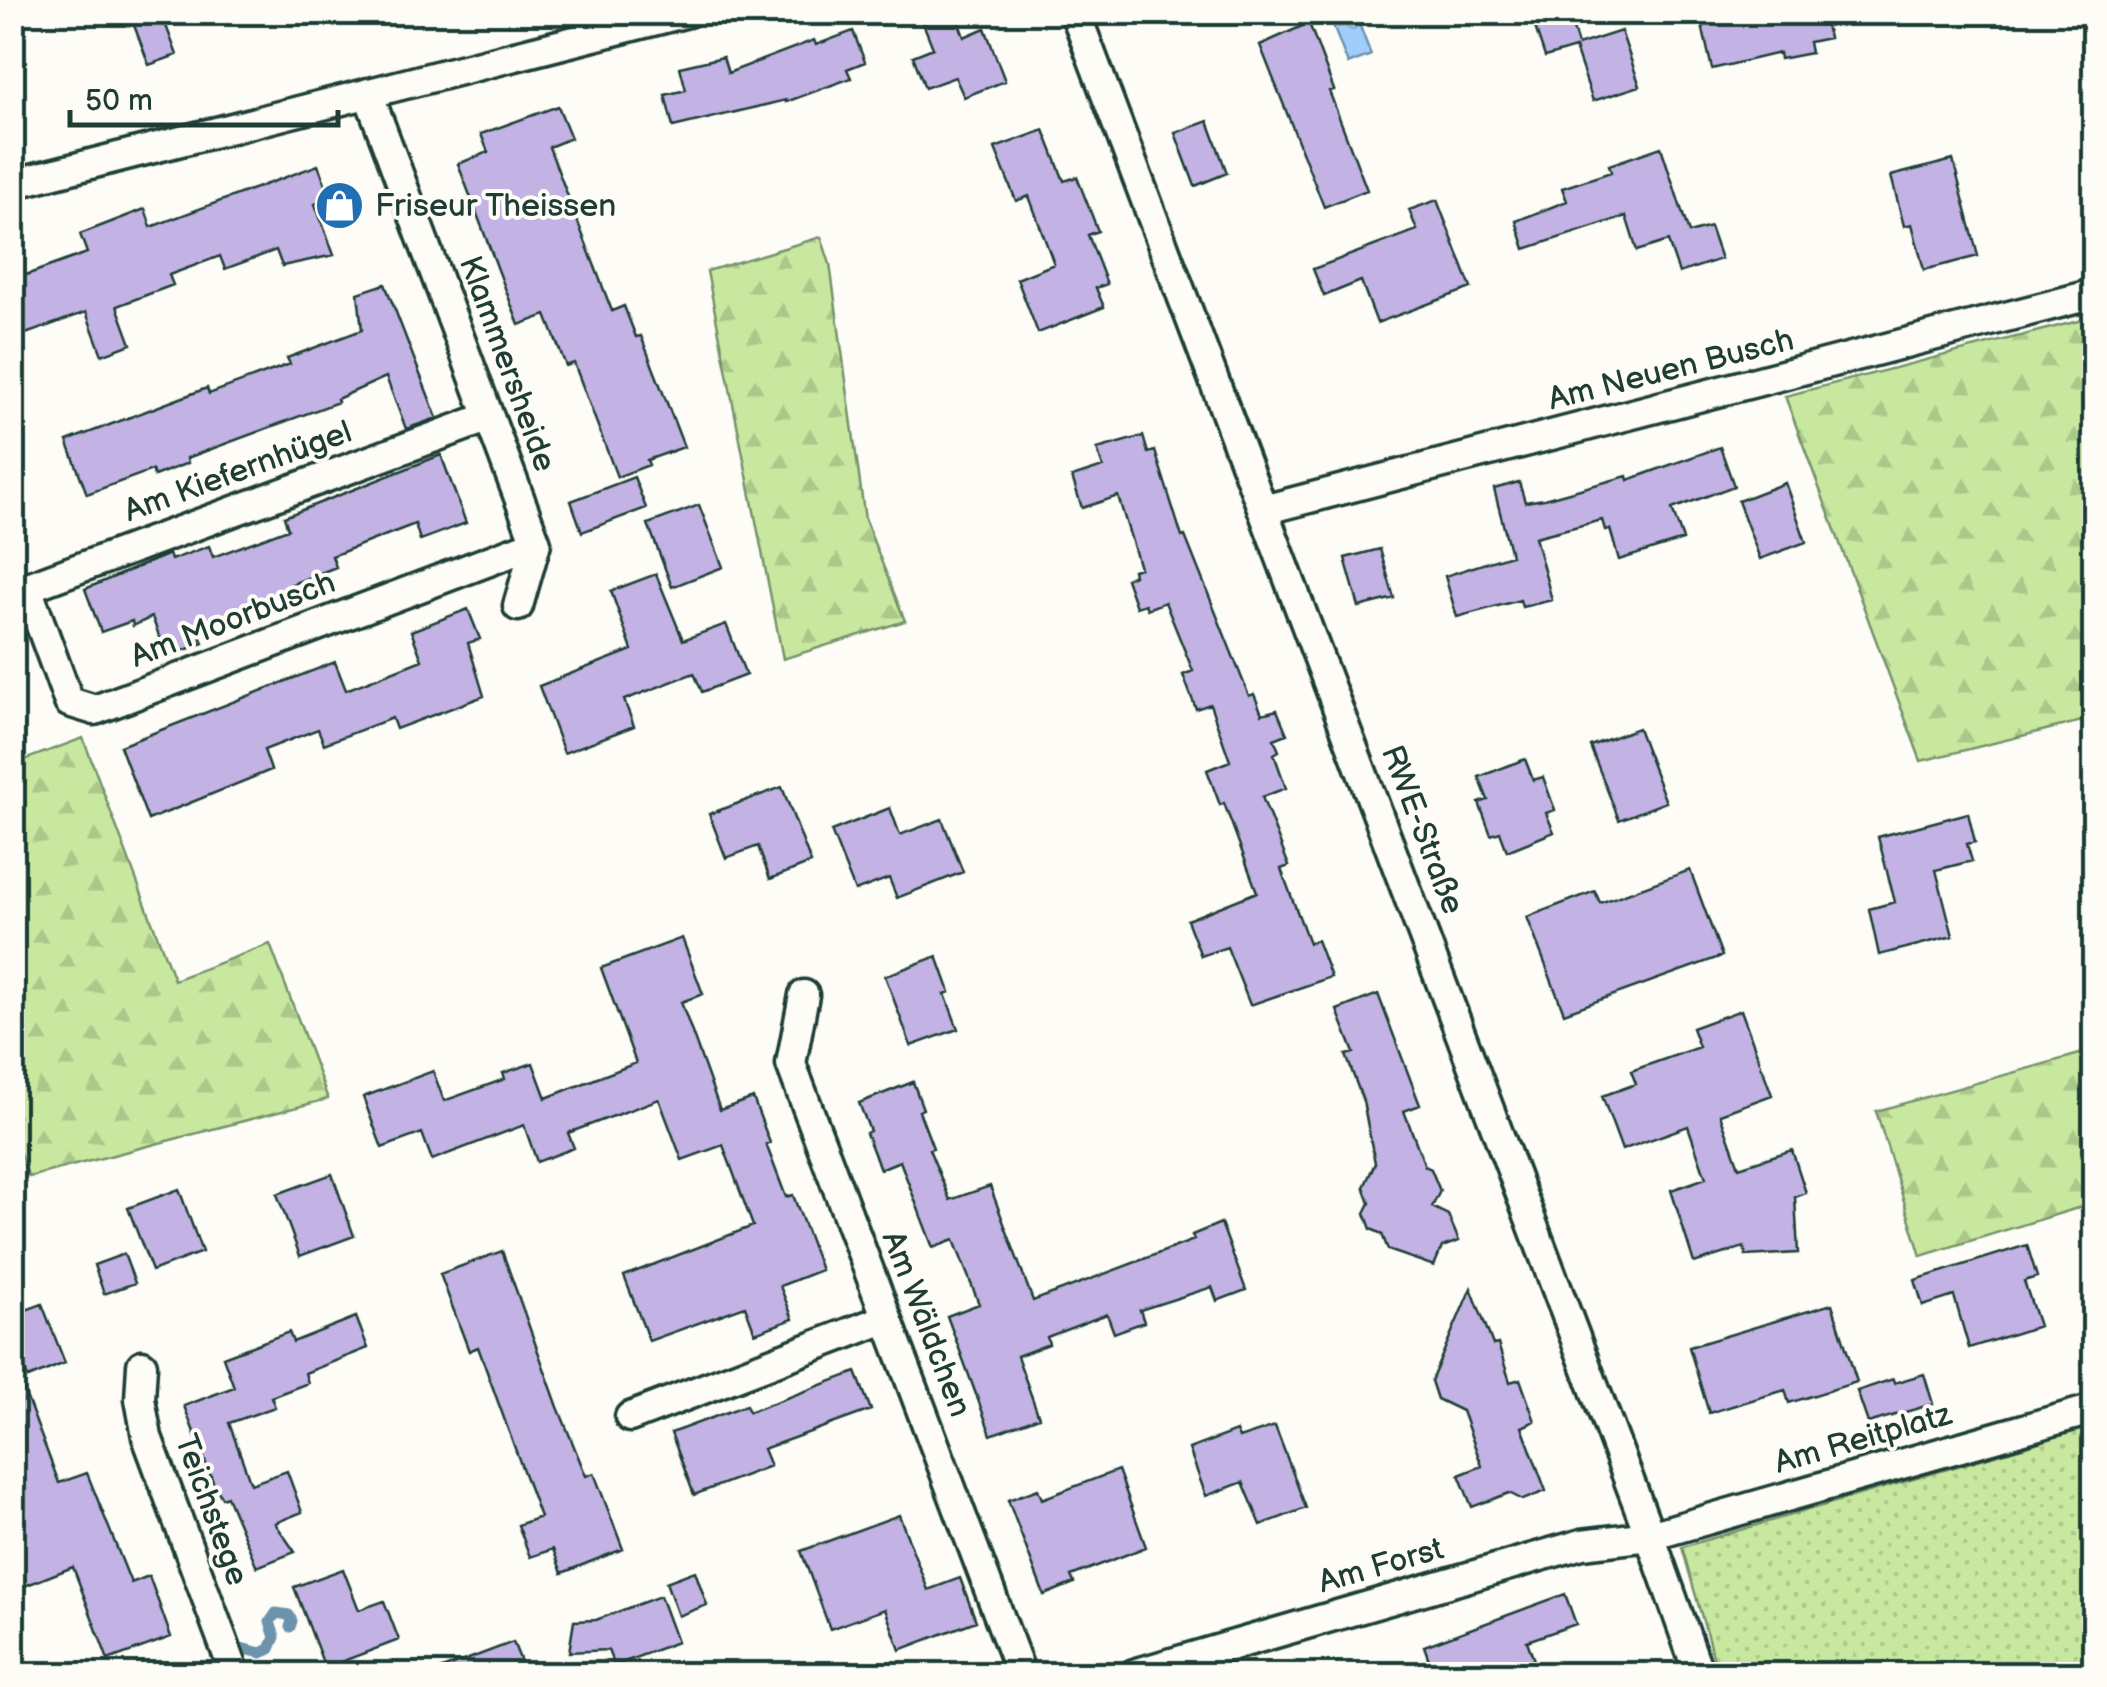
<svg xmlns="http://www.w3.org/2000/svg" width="2107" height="1687" font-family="'Balsamiq Sans',sans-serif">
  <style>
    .grass { fill: url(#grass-dots); stroke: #74926a; stroke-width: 2.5 }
    .forest { fill: url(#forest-firs); stroke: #74926a; stroke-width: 2.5 }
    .water { fill: url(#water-ripples); stroke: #6c93ab; stroke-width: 2.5 }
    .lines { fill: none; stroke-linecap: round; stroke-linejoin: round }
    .stream { stroke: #6c93ab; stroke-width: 11 }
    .building { fill: #c2b3e4; stroke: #1f3d34; stroke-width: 2.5 }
    .minor-casing { stroke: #1f3d34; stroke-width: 35 }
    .minor { stroke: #fdfcf7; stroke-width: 28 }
    .labels { text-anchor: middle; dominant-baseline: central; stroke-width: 8; stroke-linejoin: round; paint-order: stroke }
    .poi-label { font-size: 32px; fill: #1f3d34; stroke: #fdfcf7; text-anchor: start }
    .street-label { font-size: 32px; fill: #1f3d34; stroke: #fdfcf7 }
  </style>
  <defs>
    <pattern id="grass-dots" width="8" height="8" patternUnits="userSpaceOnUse" patternTransform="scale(2.5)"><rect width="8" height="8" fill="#c8e8a0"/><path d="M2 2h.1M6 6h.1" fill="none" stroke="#abc88a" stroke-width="1.8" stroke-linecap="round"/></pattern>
    <pattern id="forest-firs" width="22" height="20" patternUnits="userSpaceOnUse" patternTransform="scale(2.5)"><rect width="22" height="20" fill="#c8e8a0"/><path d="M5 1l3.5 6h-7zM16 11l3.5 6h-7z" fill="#abc88a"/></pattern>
    <pattern id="water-ripples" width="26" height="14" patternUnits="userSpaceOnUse" patternTransform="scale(2.5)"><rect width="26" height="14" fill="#a0cdfb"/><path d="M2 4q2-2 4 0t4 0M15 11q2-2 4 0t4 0" fill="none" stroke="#89b1d8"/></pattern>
  </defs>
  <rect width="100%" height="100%" fill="#fdfcf7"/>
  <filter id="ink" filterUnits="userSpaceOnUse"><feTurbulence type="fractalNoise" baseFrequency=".01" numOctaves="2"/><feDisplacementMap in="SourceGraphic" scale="20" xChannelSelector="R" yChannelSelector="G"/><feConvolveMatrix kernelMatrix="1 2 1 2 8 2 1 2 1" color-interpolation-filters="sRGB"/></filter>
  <g filter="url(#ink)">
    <!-- grass -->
    <path class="grass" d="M2094,1426V1674H1718L1682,1547Z"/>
    <!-- forest -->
    <path class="forest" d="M821,237L830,264L865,520L905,621L783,659L707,271Z
      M2094,317V718L1921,761L1785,396Z
      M83,738L174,980L270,944L328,1099L29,1177L12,1134L13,764Z
      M2094,1050V1203L1921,1256L1876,1111Z"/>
    <!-- water -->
    <path class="water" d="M1345,12L1355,13L1371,55L1348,64L1330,18Z"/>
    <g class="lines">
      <!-- stream -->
      <path class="stream" d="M241,1648L261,1653L270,1649L275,1637L270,1622L276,1613L289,1615L292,1621L290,1627"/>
    </g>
    <!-- building -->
    <path class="building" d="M129,12H161L177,55L149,65Z
      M955,12L964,37L985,28L1005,81L964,97L955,77L925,88L913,56L933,48L923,23Z
      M1530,12H1568L1578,45L1621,31L1640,86L1593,101L1575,48L1545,57Z
      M1699,12H1823L1829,38L1809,42L1811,53L1780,59L1779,53L1712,69Z
      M1309,23L1334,90L1329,91L1367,190L1324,207L1260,45Z
      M853,31L865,62L847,69L851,78L786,102V100L673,127L665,95L686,90L680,67L723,57L728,73L814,40L816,45Z
      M558,106L571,138L549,147L612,311L624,306L636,337L641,336L684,447L647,460L649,465L617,477L574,363L566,366L546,315L519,325L458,164L488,152L481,134Z
      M1208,121L1227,173L1195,186L1175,133Z
      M1044,130L1064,181L1077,177L1098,231L1088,235L1107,284L1096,288L1104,307L1038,333L1017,279L1054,264L1029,196L1016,201L995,148Z
      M1661,147L1689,233L1710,227L1721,259L1679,273L1668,241L1637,251L1626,216L1525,249L1516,221L1567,201L1562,188L1611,172L1609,165Z
      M1953,160L1978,256L1924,270L1912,224L1904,226L1891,176Z
      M318,165L331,198L315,204L334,255L282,266L276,250L225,269L220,256L169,275L173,285L117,306L131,344L102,355L86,312L12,339V280L87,253L80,234L145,209L151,227Z
      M1437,200L1471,288L1377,323L1361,281L1324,296L1313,269L1417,230L1409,210Z
      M385,284L437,418L406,429L386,377L337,399L338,402L187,458L188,463L154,476L152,470L87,494L67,441L207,388L209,394L290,364L287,358L362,330L358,293Z
      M1143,436L1148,453L1155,451L1182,537L1185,536L1249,696L1254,694L1262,714L1277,710L1287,734L1274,739L1279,751L1274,754L1286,788L1262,797L1289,866L1281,869L1309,943L1317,940L1331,977L1250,1005L1227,947L1201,956L1187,920L1257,892L1224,803L1220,805L1207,770L1230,761L1210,704L1196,709L1183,675L1193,671L1165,602L1147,609L1145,604L1136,607L1126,579L1134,575L1133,570L1140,568L1118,496L1082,508L1072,477L1103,467L1097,449Z
      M1720,447L1734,486L1672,509L1683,540L1619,560L1610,529L1605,530L1602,520L1535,537L1552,600L1522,607L1520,600L1457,617L1445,576L1511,555L1494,489L1519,482L1525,502L1544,499L1627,476L1628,480Z
      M441,455L466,523L420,540L415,524L332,556L336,567L292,584L295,592L197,628L203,643L167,657L152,617L133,626L132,621L101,632L85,589L169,554L171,560L209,546L213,557L288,529L284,517Z
      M634,477L646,508L582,532L571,501Z
      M1785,483L1806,542L1760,559L1738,501Z
      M699,505L723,567L672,587L648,524Z
      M1380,549L1394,598L1359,607L1345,558Z
      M656,574L683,640L726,624L746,675L702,692L694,673L624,700L634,726L564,753L539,686L632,650L611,591Z
      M468,609L480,639L468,643L484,696L396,729L392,718L324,744L318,729L264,750L271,770L148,820L120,746L335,662L346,690L422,660L411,631Z
      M1638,728L1666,802L1619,820L1590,746Z
      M1525,759L1533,780L1543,777L1555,810L1546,813L1554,832L1507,851L1500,832L1491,835L1479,803L1488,800L1479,777Z
      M782,787L811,863L770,879L758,846L726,858L709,814Z
      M890,808L900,835L942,819L963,872L897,898L889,878L855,891L831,831Z
      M1968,813L1975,842L1967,844L1972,861L1936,870L1953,936L1879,955L1869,909L1895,902L1878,837Z
      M1690,870L1722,956L1564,1013L1527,917L1595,891L1600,903Z
      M682,938L703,994L681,1002L720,1110L753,1098L770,1143L766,1144L786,1197L793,1195L821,1270L780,1286L793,1319L755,1333L745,1306L649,1341L624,1276L753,1226L723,1145L682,1160L659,1099L568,1133L574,1148L537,1162L524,1125L432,1160L422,1133L382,1148L363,1097L433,1071L444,1101L505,1079L503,1073L533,1063L546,1098L636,1063L601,968Z
      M937,956L950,992L945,994L958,1029L911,1046L885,976Z
      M1378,994L1420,1105L1404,1111L1425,1166L1431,1169L1440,1191L1432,1207L1448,1215L1459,1241L1442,1247L1434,1266L1388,1250L1382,1234L1371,1229L1365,1213L1370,1203L1364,1187L1375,1163L1363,1101L1346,1055L1354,1053L1337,1010Z
      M1741,1010L1772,1095L1720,1114L1739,1167L1792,1150L1806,1193L1795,1197L1798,1253L1746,1256L1744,1247L1694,1263L1671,1190L1706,1178L1688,1126L1622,1150L1602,1096L1636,1084L1631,1071L1699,1047L1692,1028Z
      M913,1082L923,1109L919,1111L933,1148L929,1149L950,1200L990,1186L1033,1301L1194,1240L1192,1235L1221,1223L1246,1290L1217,1301L1212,1287L1140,1310L1144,1322L1114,1333L1107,1314L1047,1337L1049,1344L1017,1356L1039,1417L991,1435L947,1316L979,1304L954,1240L933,1248L900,1161L880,1169L866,1133L870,1131L859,1103Z
      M332,1174L354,1236L300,1256L277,1194Z
      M179,1189L202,1252L152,1271L128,1208Z
      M2027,1245L2037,1277L2024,1281L2039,1326L1969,1348L1954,1296L1923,1306L1915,1280Z
      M502,1251L558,1407L586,1476L594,1473L623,1549L562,1573L553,1549L530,1557L518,1525L540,1517L478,1347L469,1351L440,1274Z
      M124,1254L135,1283L104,1294L94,1265Z
      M1471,1288L1493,1345L1498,1344L1510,1382L1520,1379L1535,1421L1522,1427L1546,1491L1523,1500L1509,1493L1472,1507L1459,1475L1482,1466L1462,1411L1437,1399L1431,1381Z
      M42,1304L65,1363L28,1378L12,1338V1315Z
      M1832,1304L1857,1382L1789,1403L1785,1390L1709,1413L1689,1347Z
      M356,1317L368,1348L305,1373L308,1383L271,1397L275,1407L229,1423L251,1484L287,1471L302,1512L275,1523L295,1552L257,1567L227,1496L222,1498L213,1482L184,1406L234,1387L223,1357L289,1332L293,1342Z
      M15,1367L59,1483L87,1473L131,1583L149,1576L171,1637L108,1660L73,1567L12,1591V1368Z
      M856,1372L871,1410L763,1449L770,1466L694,1495L671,1433L746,1405L749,1412Z
      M1924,1374L1933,1404L1868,1423L1857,1391L1893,1379L1894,1383Z
      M1275,1426L1306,1508L1261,1525L1243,1482L1206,1496L1189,1449L1236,1431L1239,1438Z
      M1118,1470L1146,1547L1071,1576L1074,1583L1044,1595L1008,1500L1038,1489L1042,1499Z
      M899,1515L928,1590L960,1578L976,1621L900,1650L885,1609L830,1629L801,1551Z
      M343,1569L359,1610L384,1601L399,1640L325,1668L294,1587Z
      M695,1571L707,1605L678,1616L666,1582Z
      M1565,1594L1576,1624L1527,1641L1539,1674H1434L1424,1646Z
      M660,1596L677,1642L614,1666L608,1650L569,1652L574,1621L596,1620Z
      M513,1642L526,1674H435L434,1672Z"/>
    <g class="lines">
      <defs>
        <path id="minor" d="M1075,12L1650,1536L1699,1674
          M368,93L536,543L518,606
          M12,184L688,12
          M1263,510L2094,294
          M27,588L69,702L95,710L536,543
          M12,593L489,417
          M804,995L791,1064L1021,1674
          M142,1365L140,1399L147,1437L235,1674
          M630,1417L885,1319
          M1134,1674L1582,1544L1650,1536L2094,1409"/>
      </defs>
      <!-- minor casing -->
      <use href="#minor" class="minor-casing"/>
      <!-- minor -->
      <use href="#minor" class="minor"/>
    </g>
  </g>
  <!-- icons -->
  <defs>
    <symbol id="shop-disc" viewBox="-11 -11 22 22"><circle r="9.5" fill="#1f6fb2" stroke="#fdfcf7"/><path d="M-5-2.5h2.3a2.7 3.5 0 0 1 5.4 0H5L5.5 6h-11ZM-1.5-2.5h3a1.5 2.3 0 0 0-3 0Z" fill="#fff"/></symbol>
  </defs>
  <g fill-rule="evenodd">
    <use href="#shop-disc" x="312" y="178" width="55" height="55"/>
  </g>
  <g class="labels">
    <!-- poi labels -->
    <g class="poi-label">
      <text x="375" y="206">Friseur Theissen</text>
    </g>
    <!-- street labels -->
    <g class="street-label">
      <text transform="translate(507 364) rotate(70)">Klammersheide</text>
      <text transform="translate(1671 370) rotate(-14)">Am Neuen Busch</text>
      <text transform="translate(238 472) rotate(-20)">Am Kiefernhügel</text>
      <text transform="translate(233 620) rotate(-21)">Am Moorbusch</text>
      <text transform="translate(1422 830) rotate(69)">RWE-Straße</text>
      <text transform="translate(926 1324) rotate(69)">Am Wäldchen</text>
      <text transform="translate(1863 1439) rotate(-16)">Am Reitplatz</text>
      <text transform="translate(211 1510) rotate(70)">Teichstege</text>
      <text transform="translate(1381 1566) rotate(-16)">Am Forst</text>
    </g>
  </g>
  <!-- margin -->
  <rect width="2107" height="1687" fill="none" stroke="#fdfcf7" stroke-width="50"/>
  <rect x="25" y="25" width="2057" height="1637" fill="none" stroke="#1f3d34" stroke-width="4" filter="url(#ink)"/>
  <!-- scale -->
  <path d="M70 110v15h268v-15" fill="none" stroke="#1f3d34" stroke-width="5"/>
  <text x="85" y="110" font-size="30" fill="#1f3d34" stroke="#fdfcf7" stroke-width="8" paint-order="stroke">50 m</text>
</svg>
